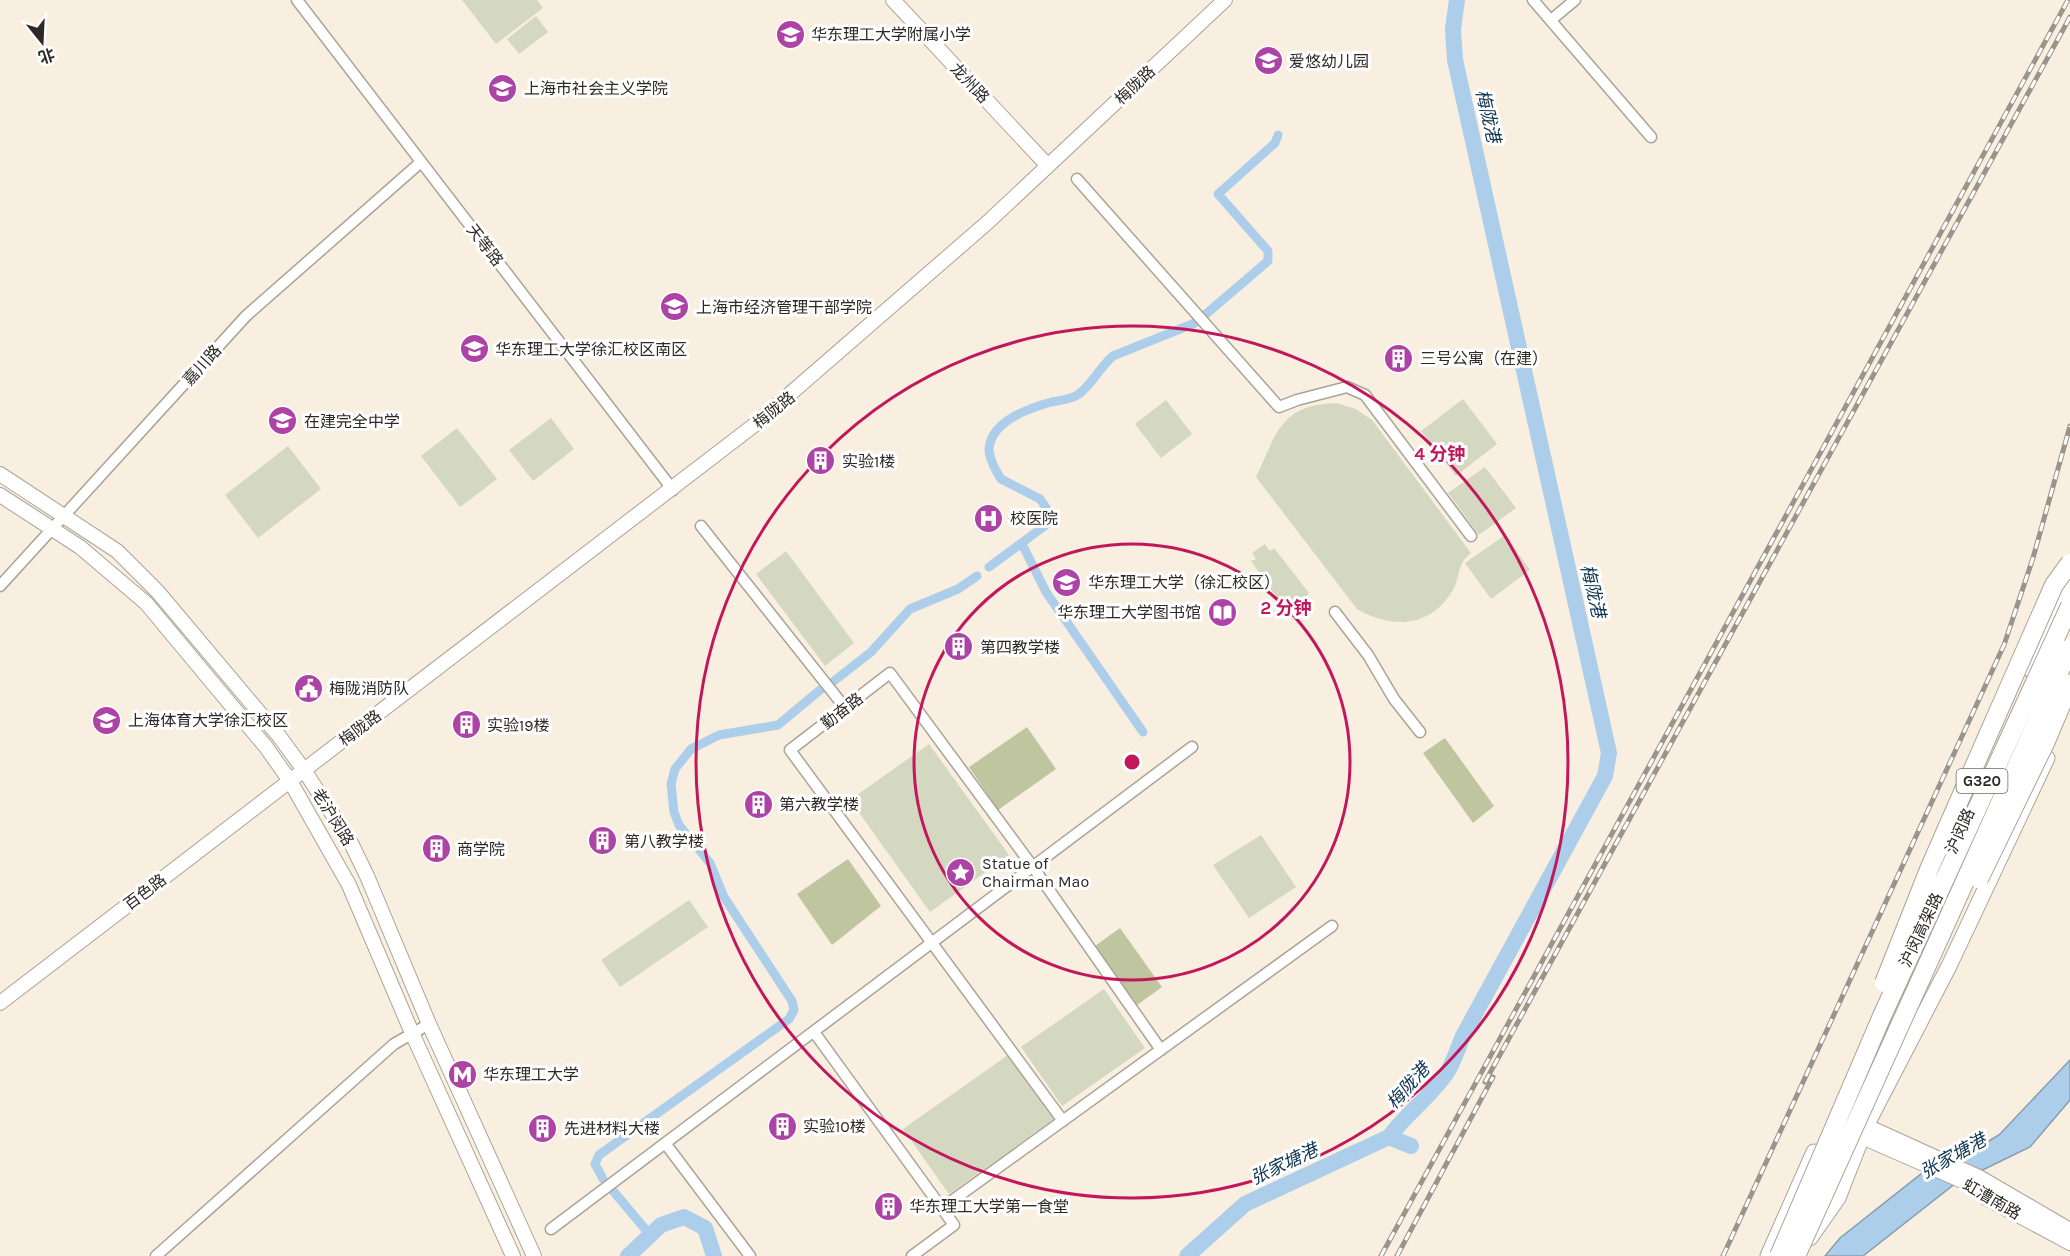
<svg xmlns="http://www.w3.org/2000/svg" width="2070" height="1256" font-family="Karla,'Noto Sans SC',sans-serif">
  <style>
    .green { fill: #d4d8c0 }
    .forest { fill: #bfc59e }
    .water { fill: #adceea; stroke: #879daf; stroke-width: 1.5 }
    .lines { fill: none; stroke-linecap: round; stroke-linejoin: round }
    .canal { stroke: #adceea; stroke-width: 9 }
    .river { stroke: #adceea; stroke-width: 16 }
    .street-casing { stroke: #aba396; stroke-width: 13 }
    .secondary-casing { stroke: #aba396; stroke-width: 16 }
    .primary-casing { stroke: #aba396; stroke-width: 17 }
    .street { stroke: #fff; stroke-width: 10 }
    .secondary { stroke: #fff; stroke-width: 14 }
    .primary { stroke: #fff; stroke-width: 15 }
    .rail-casing { stroke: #9a948a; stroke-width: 5 }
    .rail { stroke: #fff; stroke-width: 3; stroke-dasharray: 9; stroke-linecap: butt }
    .highway-bridge-casing { stroke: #aba396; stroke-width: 20; stroke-linecap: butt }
    .highway-bridge { stroke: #fff; stroke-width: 18 }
    .ring { fill: none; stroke: #c2185b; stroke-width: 3 }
    .labels { text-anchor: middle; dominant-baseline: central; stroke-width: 6; stroke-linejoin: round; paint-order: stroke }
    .shield { fill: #fff; stroke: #6c6a66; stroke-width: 1.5 }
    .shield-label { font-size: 15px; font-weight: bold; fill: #2d2a25 }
    .poi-label { font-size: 16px; fill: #2d2a25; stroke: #fff; text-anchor: start }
    .street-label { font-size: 16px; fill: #2d2a25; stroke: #fff }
    .water-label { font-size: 18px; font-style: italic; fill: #0d3551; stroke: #fff }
    .centre { fill: #c2185b; stroke: #fff; stroke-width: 3 }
    .ring-label { font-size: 18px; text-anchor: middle; font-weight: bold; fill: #c2185b; stroke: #fff; stroke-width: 6; stroke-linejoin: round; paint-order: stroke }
  </style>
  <rect width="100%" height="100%" fill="#f8efe1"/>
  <!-- green -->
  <path class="green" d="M462,0H537L543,8L496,44Z
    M536,16L548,32L519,54L507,39Z
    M1463,399L1497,444L1456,476L1421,431Z
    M1166,400L1192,434L1161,458L1135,424Z
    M1336,403L1356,409L1372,420L1471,553C1455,565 1462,577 1451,593C1428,629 1390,628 1357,609L1256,477C1277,433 1280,405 1336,403Z
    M551,418L574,449L533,481L509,450Z
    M457,428L497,479L460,507L421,456Z
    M288,446L321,489L258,538L225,495Z
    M1485,467L1516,508L1479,535L1448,493Z
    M1505,535L1530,570L1491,599L1465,563Z
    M1265,544L1270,551L1274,548L1309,593L1306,596L1313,605L1296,616L1291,607L1285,609L1251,561L1256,559L1252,553Z
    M786,551L854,643L825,666L756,574Z
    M929,744L1009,855L930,912L850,800Z
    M1261,835L1296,887L1249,918L1213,865Z
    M689,900L708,927L620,987L601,960Z
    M1104,989L1145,1048L1062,1106L1021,1047Z
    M1008,1055L1054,1119L949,1194L903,1129Z"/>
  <!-- forest -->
  <path class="forest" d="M1027,727L1056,769L998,810L969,767Z
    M1445,738L1494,806L1473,823L1423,753Z
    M848,859L881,906L832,945L797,894Z
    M1120,928L1162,987L1137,1005L1095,946Z"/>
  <!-- water -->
  <path class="water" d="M2070,1060V1100L2030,1147L1956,1183L1863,1256H1825L1840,1238L1926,1170L1982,1145L1999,1135Z"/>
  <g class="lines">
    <!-- canal -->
    <path class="canal" d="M1206,314L1268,261V251L1218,194L1275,143L1278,135
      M1022,544L1046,592L1143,732
      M989,567L1054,519L1040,499L1001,479C996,471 989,459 989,449C991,422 1027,409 1048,403C1058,400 1071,400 1079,394C1093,383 1100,367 1113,356L1195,323
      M834,681L871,652L910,609L958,589L977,576
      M603,1179L595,1164L599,1155L789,1019L794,1010L792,1001L724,897L710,863L679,825L674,812L671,784L675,769L691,749L719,735L778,725L820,690
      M614,1192L651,1236"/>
    <!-- river -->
    <path class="river" d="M1389,1137C1406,1114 1429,1098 1446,1074C1453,1064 1458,1048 1463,1036L1605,776L1609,753L1455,60L1453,29L1457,0
      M628,1256L661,1225L684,1217L705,1228L714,1256
      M1187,1256L1245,1204L1389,1137L1411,1146"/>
    <defs>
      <path id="street" d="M297,0L673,490
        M1533,0L1651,137
        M1551,20L1575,0
        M1077,179L1279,407L1297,400L1347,387L1365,395L1471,536
        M701,526L846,709
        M0,586L246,316L421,162
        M1335,612L1368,655L1394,699L1420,732
        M814,1032L954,1225L912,1256
        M1063,1121L790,750L890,673L1033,867L1161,1050
        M665,1143L750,1256
        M942,1208L1332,926
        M551,1229L1192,747
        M156,1256L394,1044L429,1024"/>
      <path id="secondary" d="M893,0L1048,166
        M0,474L117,551L158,592L279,736L304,770L351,843L367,876L429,1024L534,1256
        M0,495L80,547L146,603L266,747L290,781L349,885L412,1033L513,1256
        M0,1003L753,426L988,222L1225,0
        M1858,1122L1979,1177L2070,1230
        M1853,1133L1967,1183L1986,1198L2070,1243"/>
      <path id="primary" d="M2031,670L2070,582
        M1810,1238L1838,1198L1867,1124L1949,966L2047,758
        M1768,1256L1814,1152"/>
    </defs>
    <!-- street casing -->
    <use href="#street" class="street-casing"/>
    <!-- secondary casing -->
    <use href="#secondary" class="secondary-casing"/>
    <!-- primary casing -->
    <use href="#primary" class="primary-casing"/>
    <!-- street -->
    <use href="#street" class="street"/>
    <!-- secondary -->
    <use href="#secondary" class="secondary"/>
    <!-- primary -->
    <use href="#primary" class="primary"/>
    <defs>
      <path id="rail" d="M1485,1082L2070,17
        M1381,1256L2068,0
        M1397,1256L1493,1077
        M1723,1256L2004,645L2033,558L2070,426"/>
    </defs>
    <!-- rail casing -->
    <use href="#rail" class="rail-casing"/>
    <!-- rail -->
    <use href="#rail" class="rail"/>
    <defs>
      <path id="highway-bridge" d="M1979,879L2046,741L2070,684
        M1884,983L1930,867L2054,585L2070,563
        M1779,1256L1882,1016L2070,606
        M1796,1256L2070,648"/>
    </defs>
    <!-- highway-bridge casing -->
    <use href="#highway-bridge" class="highway-bridge-casing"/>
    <!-- highway-bridge -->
    <use href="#highway-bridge" class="highway-bridge"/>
  </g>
  <!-- distance rings -->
  <g class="ring">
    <circle cx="1132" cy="762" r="218"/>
    <circle cx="1132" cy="762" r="436"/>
  </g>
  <!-- icons -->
  <defs>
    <symbol id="school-disc" viewBox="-11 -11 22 22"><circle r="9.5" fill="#ad44a5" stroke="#fff"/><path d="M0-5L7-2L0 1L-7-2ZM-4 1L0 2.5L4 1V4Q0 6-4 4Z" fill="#fff"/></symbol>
    <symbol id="university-disc" viewBox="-11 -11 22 22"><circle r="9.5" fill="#ad44a5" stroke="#fff"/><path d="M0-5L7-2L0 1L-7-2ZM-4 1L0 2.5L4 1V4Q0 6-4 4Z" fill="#fff"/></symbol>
    <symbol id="building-disc" viewBox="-11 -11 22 22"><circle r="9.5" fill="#ad44a5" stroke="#fff"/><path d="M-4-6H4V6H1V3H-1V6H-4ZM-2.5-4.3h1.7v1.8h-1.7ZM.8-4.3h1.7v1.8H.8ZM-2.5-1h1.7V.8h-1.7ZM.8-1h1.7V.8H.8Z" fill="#fff"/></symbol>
    <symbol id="hospital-disc" viewBox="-11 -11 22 22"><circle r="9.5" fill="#ad44a5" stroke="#fff"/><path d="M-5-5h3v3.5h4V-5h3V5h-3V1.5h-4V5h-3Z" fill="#fff"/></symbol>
    <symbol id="library-disc" viewBox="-11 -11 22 22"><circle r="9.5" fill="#ad44a5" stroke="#fff"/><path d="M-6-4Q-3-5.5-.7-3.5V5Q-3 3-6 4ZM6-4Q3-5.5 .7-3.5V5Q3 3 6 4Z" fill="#fff"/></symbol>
    <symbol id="civic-disc" viewBox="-11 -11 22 22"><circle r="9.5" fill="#ad44a5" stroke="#fff"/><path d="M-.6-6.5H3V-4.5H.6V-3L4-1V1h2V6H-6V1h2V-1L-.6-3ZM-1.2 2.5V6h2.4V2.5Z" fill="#fff"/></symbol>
    <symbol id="sight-disc" viewBox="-11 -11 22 22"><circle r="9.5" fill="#ad44a5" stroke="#fff"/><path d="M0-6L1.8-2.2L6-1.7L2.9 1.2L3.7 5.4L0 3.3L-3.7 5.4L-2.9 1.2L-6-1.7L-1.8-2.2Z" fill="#fff"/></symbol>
    <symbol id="metro-disc" viewBox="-11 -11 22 22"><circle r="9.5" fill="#ad44a5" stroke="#fff"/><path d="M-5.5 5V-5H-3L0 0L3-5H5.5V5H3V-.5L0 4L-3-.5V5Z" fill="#fff"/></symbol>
  </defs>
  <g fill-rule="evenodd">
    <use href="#school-disc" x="774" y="18" width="33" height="33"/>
    <use href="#school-disc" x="1252" y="44" width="33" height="33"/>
    <use href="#school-disc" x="486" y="72" width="33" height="33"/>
    <use href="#school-disc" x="658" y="290" width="33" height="33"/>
    <use href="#university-disc" x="458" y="332" width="33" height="33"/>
    <use href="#building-disc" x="1382" y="342" width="33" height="33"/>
    <use href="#school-disc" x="266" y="404" width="33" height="33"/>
    <use href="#building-disc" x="804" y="444" width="33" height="33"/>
    <use href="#hospital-disc" x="972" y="502" width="33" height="33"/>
    <use href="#university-disc" x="1050" y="566" width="33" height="33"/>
    <use href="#library-disc" x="1206" y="596" width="33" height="33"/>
    <use href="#building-disc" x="942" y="630" width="33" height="33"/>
    <use href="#civic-disc" x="292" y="672" width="33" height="33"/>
    <use href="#school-disc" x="90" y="704" width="33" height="33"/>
    <use href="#building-disc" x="450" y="708" width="33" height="33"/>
    <use href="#building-disc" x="742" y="788" width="33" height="33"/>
    <use href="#building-disc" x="586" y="824" width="33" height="33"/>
    <use href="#building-disc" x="420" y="832" width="33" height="33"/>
    <use href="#sight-disc" x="944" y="856" width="33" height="33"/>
    <use href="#metro-disc" x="446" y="1058" width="33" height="33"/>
    <use href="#building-disc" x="766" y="1110" width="33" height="33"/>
    <use href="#building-disc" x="526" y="1112" width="33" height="33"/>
    <use href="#building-disc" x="872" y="1190" width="33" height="33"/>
  </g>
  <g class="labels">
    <!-- shield labels -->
    <rect class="shield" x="1956.5" y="769" width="51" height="24" rx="4.5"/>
    <g class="shield-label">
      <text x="1982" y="781">G320</text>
    </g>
    <!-- poi labels -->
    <g class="poi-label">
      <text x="811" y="34">华东理工大学附属小学</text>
      <text x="1289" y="61">爱悠幼儿园</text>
      <text x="524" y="88">上海市社会主义学院</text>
      <text x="696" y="307">上海市经济管理干部学院</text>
      <text x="495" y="349">华东理工大学徐汇校区南区</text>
      <text x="1420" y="358">三号公寓（在建）</text>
      <text x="304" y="421">在建完全中学</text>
      <text x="842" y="461">实验1楼</text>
      <text x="1010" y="518">校医院</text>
      <text x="1088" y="582">华东理工大学（徐汇校区）</text>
      <text x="1201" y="612" text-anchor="end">华东理工大学图书馆</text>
      <text x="980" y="647">第四教学楼</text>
      <text x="329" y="688">梅陇消防队</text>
      <text x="128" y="720">上海体育大学徐汇校区</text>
      <text x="487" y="725">实验19楼</text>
      <text x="779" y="804">第六教学楼</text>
      <text x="624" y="841">第八教学楼</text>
      <text x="457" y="849">商学院</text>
      <text x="982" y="863">Statue of<tspan x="982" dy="18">Chairman Mao</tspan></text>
      <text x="483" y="1074">华东理工大学</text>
      <text x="803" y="1126">实验10楼</text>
      <text x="564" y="1128">先进材料大楼</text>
      <text x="909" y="1206">华东理工大学第一食堂</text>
    </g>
    <!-- street labels -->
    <g class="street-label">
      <text transform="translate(970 83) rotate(47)">龙州路</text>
      <text transform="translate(1135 85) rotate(-43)">梅陇路</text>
      <text transform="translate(485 245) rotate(52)">天等路</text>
      <text transform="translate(202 365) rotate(-48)">嘉川路</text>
      <text transform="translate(774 410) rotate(-39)">梅陇路</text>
      <text transform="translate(842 711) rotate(-38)">勤奋路</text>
      <text transform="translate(360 728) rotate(-37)">梅陇路</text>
      <text transform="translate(333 817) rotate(58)">老沪闵路</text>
      <text transform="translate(1960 831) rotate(-66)">沪闵路</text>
      <text transform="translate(145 892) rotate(-37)">百色路</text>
      <text transform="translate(1921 930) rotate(-65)">沪闵高架路</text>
      <text transform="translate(1992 1199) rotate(30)">虹漕南路</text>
    </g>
    <!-- water labels -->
    <g class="water-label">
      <text transform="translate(1488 116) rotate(77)">梅陇港</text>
      <text transform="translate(1593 591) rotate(77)">梅陇港</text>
      <text transform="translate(1408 1086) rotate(-48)">梅陇港</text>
      <text transform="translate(1953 1156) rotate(-29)">张家塘港</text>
      <text transform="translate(1284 1164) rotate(-25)">张家塘港</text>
    </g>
  </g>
  <circle cx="1132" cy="762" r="9" class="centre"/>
  <g class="ring-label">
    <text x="1440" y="460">4 分钟</text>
    <text x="1286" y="614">2 分钟</text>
  </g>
  <!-- north arrow -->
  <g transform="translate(42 42) rotate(162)" stroke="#ffffff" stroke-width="4.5" paint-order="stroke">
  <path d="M0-4.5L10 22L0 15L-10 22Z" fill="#2d2a25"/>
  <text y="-9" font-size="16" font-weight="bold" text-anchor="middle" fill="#2d2a25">北</text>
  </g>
</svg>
